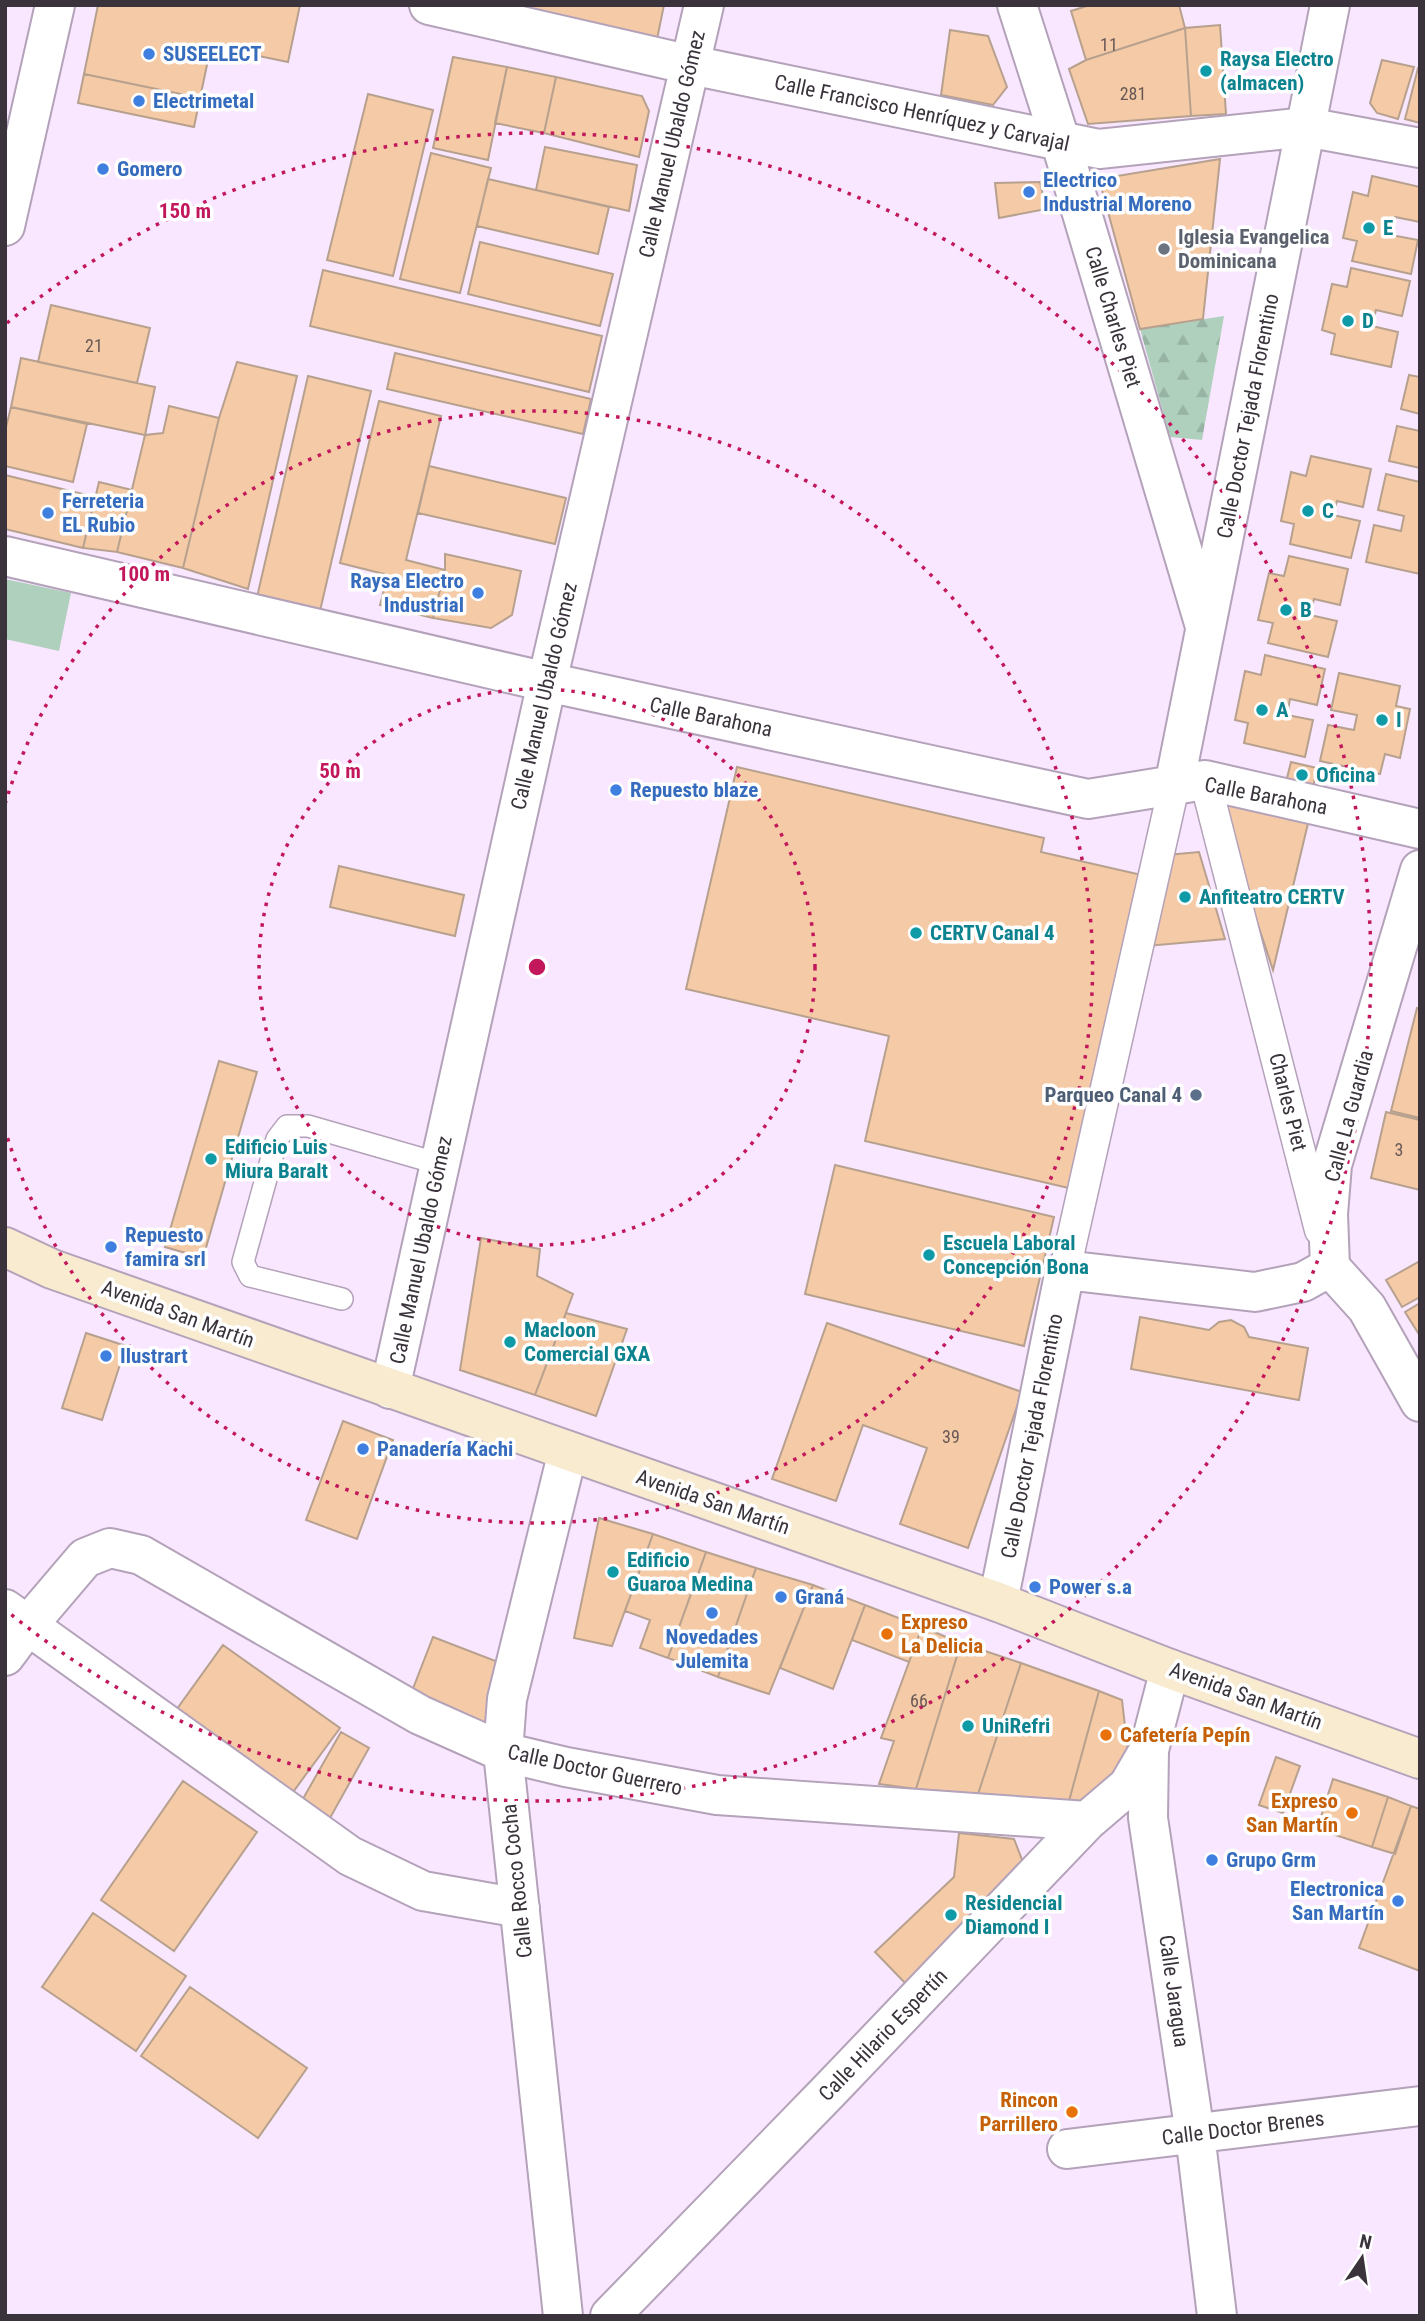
<svg xmlns="http://www.w3.org/2000/svg" width="1425" height="2321" font-family="'Roboto Condensed',sans-serif">
  <style>
    .forest { fill: url(#forest-firs) }
    .green { fill: #afd0bd }
    .building { fill: #f5caa6; stroke: #b7a18e; stroke-width: 2 }
    .lines { fill: none; stroke-linecap: round; stroke-linejoin: round }
    .service-casing { stroke: #b3a2b9; stroke-width: 24 }
    .pedestrian-casing { stroke: #b3a2b9; stroke-width: 33 }
    .minor-casing { stroke: #b3a2b9; stroke-width: 42 }
    .secondary-casing { stroke: #b3a2b9; stroke-width: 42 }
    .service { stroke: #fff; stroke-width: 21 }
    .pedestrian { stroke: #fff; stroke-width: 30 }
    .minor { stroke: #fff; stroke-width: 38 }
    .secondary { stroke: #f8ebcf; stroke-width: 38 }
    .ring { fill: none; stroke: #c2185b; stroke-width: 3.5; stroke-dasharray: 3.5 7 }
    .shop-dot { fill: #3f7fe0; stroke: #fff; stroke-width: 2.5 }
    .culture-dot { fill: #0f9aa8; stroke: #fff; stroke-width: 2.5 }
    .worship-dot { fill: #6b7280; stroke: #fff; stroke-width: 2.5 }
    .service-dot { fill: #5c6f8a; stroke: #fff; stroke-width: 2.5 }
    .food-dot { fill: #e8710a; stroke: #fff; stroke-width: 2.5 }
    .labels { text-anchor: middle; dominant-baseline: central; stroke-width: 7; stroke-linejoin: round; paint-order: stroke }
    .number-label { font-size: 18px; fill: #695956 }
    .shop-label { font-size: 21px; font-weight: bold; fill: #366cbe; stroke: #fff; text-anchor: start }
    .culture-label { font-size: 21px; font-weight: bold; fill: #0d838f; stroke: #fff; text-anchor: start }
    .street-label { font-size: 21px; fill: #3a333c; stroke: #fff }
    .worship-label { font-size: 21px; font-weight: bold; fill: #5b616d; stroke: #fff; text-anchor: start }
    .service-label { font-size: 21px; font-weight: bold; fill: #4e5e75; stroke: #fff; text-anchor: end }
    .food-label { font-size: 21px; font-weight: bold; fill: #c56008; stroke: #fff; text-anchor: start }
    .centre { fill: #c2185b; stroke: #fff; stroke-width: 3.5 }
    .ring-label { font-size: 21px; text-anchor: middle; font-weight: bold; fill: #c2185b; stroke: #fff; stroke-width: 7; stroke-linejoin: round; paint-order: stroke }
  </style>
  <defs>
    <pattern id="forest-firs" width="22" height="20" patternUnits="userSpaceOnUse" patternTransform="scale(1.75)"><rect width="22" height="20" fill="#afd0bd"/><path d="M5 1l3.5 6h-7zM16 11l3.5 6h-7z" fill="#97b3a3"/></pattern>
  </defs>
  <rect width="100%" height="100%" fill="#f9e7ff"/>
  <!-- forest -->
  <path class="forest" d="M1224,316L1202,440L1170,437L1140,329Z"/>
  <!-- green -->
  <path class="green" d="M5,579L71,593L59,651L5,639Z"/>
  <!-- building -->
  <path class="building" d="M98,5H300L288,62L211,46L200,98L84,74Z
    M521,5H664L656,44L520,10Z
    M1090,5H1179L1185,28L1086,60L1071,11Z
    M1220,25L1226,114L1191,116L1185,28Z
    M1185,28L1191,116L1088,124L1069,69L1086,60Z
    M950,30L988,36L1007,87L993,105L941,95Z
    M453,57L507,67L488,160L433,148Z
    M1382,60L1414,67L1398,119L1377,113L1370,103Z
    M507,67L556,77L544,133L495,123Z
    M1418,68H1420V123L1405,119Z
    M84,74L200,98L194,127L78,103Z
    M556,77L642,96L649,111L639,157L544,133Z
    M368,94L433,110L393,276L327,260Z
    M545,147L637,165L629,211L536,190Z
    M431,153L491,168L460,293L400,279Z
    M1220,159L1203,319L1140,329L1099,179Z
    M1372,176L1420,187V222L1395,217L1391,235L1418,240L1411,274L1352,261L1357,241L1343,238L1353,192L1368,196Z
    M488,179L609,207L598,254L477,226Z
    M1040,182L1046,209L999,218L995,183Z
    M480,242L613,274L600,326L468,294Z
    M1351,268L1410,281L1402,316L1376,310L1372,326L1398,332L1391,367L1331,354L1335,334L1322,330L1332,284L1347,287Z
    M323,270L602,336L589,392L310,326Z
    M51,305L150,328L137,383L38,362Z
    M395,353L591,399L583,434L387,389Z
    M21,358L155,387L145,435L11,407Z
    M237,362L297,376L248,589L183,568L219,418Z
    M1409,375L1420,377V414L1401,409Z
    M308,376L371,391L320,611L257,597Z
    M379,401L441,416L406,560L445,570L433,618L380,605L388,575L340,563Z
    M169,406L219,418L183,568L117,552L145,435L163,433Z
    M11,407L87,424L73,482L5,466V431Z
    M1397,426L1420,431V468L1389,461Z
    M1311,456L1371,469L1363,507L1337,501L1333,515L1360,521L1351,558L1290,544L1294,524L1281,521L1291,472L1306,476Z
    M429,466L566,498L555,544L418,513Z
    M1386,474L1420,482V574L1366,562L1374,525L1401,531L1404,516L1378,510Z
    M5,475L95,497L83,548L5,529Z
    M99,482L132,490L117,552L83,548Z
    M445,554L521,571L512,615L491,628L433,618L445,570Z
    M1289,556L1348,569L1340,605L1314,599L1310,615L1337,621L1328,657L1268,643L1273,623L1258,620L1269,573L1284,576Z
    M1265,655L1325,669L1317,705L1290,699L1287,715L1313,720L1305,757L1244,743L1248,723L1235,720L1245,671L1261,675Z
    M1339,673L1400,686L1396,706L1410,709L1400,758L1385,754L1380,774L1320,761L1328,725L1354,730L1357,715L1331,710Z
    M1291,762L1317,768L1313,788L1286,782Z
    M737,767L1044,838L1041,852L1146,876L1073,1189L865,1141L889,1036L686,989Z
    M1214,792L1310,815L1273,970Z
    M1199,852L1225,939L1147,946L1167,855Z
    M339,866L464,895L455,936L330,907Z
    M1417,1008L1420,1009V1118L1391,1111Z
    M219,1061L257,1072L203,1258L165,1247Z
    M1386,1112L1420,1120V1190L1371,1178Z
    M835,1165L1054,1217L1024,1346L805,1294Z
    M481,1238L540,1249L537,1276L573,1294L535,1395L460,1370Z
    M1420,1261V1297L1402,1307L1386,1280Z
    M1420,1303V1336L1405,1312Z
    M566,1313L627,1329L596,1416L535,1395Z
    M1140,1317L1209,1330L1219,1322L1231,1320L1244,1327L1249,1337L1308,1348L1299,1400L1131,1369Z
    M827,1323L1022,1392L968,1548L900,1524L927,1448L863,1425L836,1501L772,1479Z
    M86,1333L126,1346L102,1420L62,1408Z
    M343,1421L393,1440L357,1539L306,1520Z
    M599,1518L653,1534L612,1646L574,1638Z
    M653,1534L706,1552L668,1658L640,1648L650,1620L625,1611Z
    M706,1552L756,1568L718,1677L668,1658Z
    M756,1568L813,1585L769,1694L718,1677Z
    M813,1585L865,1605L833,1689L780,1668Z
    M865,1605L922,1627L909,1662L852,1640Z
    M922,1627L961,1643L916,1789L879,1784L894,1741L881,1738Z
    M433,1637L506,1665L484,1726L407,1704Z
    M961,1643L1021,1663L978,1794L916,1789Z
    M223,1645L340,1728L285,1803L169,1720Z
    M1021,1663L1099,1691L1069,1801L978,1794Z
    M1099,1691L1122,1700L1130,1770L1092,1802L1069,1801Z
    M341,1732L369,1748L325,1827L296,1811Z
    M1276,1757L1300,1766L1283,1813L1259,1805Z
    M1333,1779L1388,1797L1372,1847L1317,1829Z
    M183,1781L257,1832L174,1951L101,1900Z
    M1388,1797L1411,1806L1395,1854L1372,1847Z
    M1411,1806L1420,1809V1971L1359,1948Z
    M959,1833L1014,1839L1028,1875L910,1988L875,1952L954,1877Z
    M93,1913L186,1976L136,2051L42,1987Z
    M190,1987L307,2068L258,2138L141,2056Z"/>
  <g class="lines">
    <defs>
      <path id="service" d="M342,1299L250,1276L243,1262L277,1139L287,1126H308L440,1164"/>
      <path id="pedestrian" d="M1205,780L1320,1230
        M1065,1270L1174,786"/>
      <path id="minor" d="M429,5L691,65L1099,149L1306,127L1420,148
        M1017,5L1061,143L1204,623
        M5,226L55,5
        M5,556L547,682L1088,799L1205,780L1420,829
        M1174,786L1330,5
        M1330,1267L1328,1214L1332,1165L1420,870
        M1330,1267L1367,1308L1420,1402
        M390,1389L547,682L704,5
        M998,1602L1065,1270L1255,1292L1303,1282L1330,1267
        M5,1609L350,1856L423,1891L520,1908
        M5,1656L28,1625L85,1558L110,1548L141,1555L420,1715L503,1752L566,1767L717,1795L1087,1821
        M1170,1669L1149,1750L1148,1818L1195,2134L1217,2316
        M1067,2149L1420,2106
        M563,2316L503,1752L507,1699L568,1451
        M610,2316L829,2091L1087,1821L1128,1786L1149,1750"/>
      <path id="secondary" d="M5,1247L52,1269L998,1602L1170,1669L1420,1759"/>
    </defs>
    <!-- service casing -->
    <use href="#service" class="service-casing"/>
    <!-- pedestrian casing -->
    <use href="#pedestrian" class="pedestrian-casing"/>
    <!-- minor casing -->
    <use href="#minor" class="minor-casing"/>
    <!-- secondary casing -->
    <use href="#secondary" class="secondary-casing"/>
    <!-- service -->
    <use href="#service" class="service"/>
    <!-- pedestrian -->
    <use href="#pedestrian" class="pedestrian"/>
    <!-- minor -->
    <use href="#minor" class="minor"/>
    <!-- secondary -->
    <use href="#secondary" class="secondary"/>
  </g>
  <!-- distance rings -->
  <g class="ring">
    <circle cx="537" cy="967" r="278"/>
    <path d="M5 804A556 556 0 1 1 5 1130"/>
    <path d="M7 323A834 834 0 1 1 7 1611"/>
  </g>
  <!-- markers -->
  <g class="shop-dot">
    <circle cx="149" cy="54" r="7"/>
    <circle cx="139" cy="101" r="7"/>
    <circle cx="103" cy="169" r="7"/>
    <circle cx="1029" cy="192" r="7"/>
    <circle cx="48" cy="513" r="7"/>
    <circle cx="478" cy="593" r="7"/>
    <circle cx="616" cy="790" r="7"/>
    <circle cx="111" cy="1247" r="7"/>
    <circle cx="106" cy="1356" r="7"/>
    <circle cx="363" cy="1449" r="7"/>
    <circle cx="1035" cy="1587" r="7"/>
    <circle cx="781" cy="1597" r="7"/>
    <circle cx="712" cy="1613" r="7"/>
    <circle cx="1212" cy="1860" r="7"/>
    <circle cx="1398" cy="1901" r="7"/>
  </g>
  <g class="culture-dot">
    <circle cx="1206" cy="71" r="7"/>
    <circle cx="1369" cy="228" r="7"/>
    <circle cx="1348" cy="321" r="7"/>
    <circle cx="1308" cy="511" r="7"/>
    <circle cx="1286" cy="610" r="7"/>
    <circle cx="1262" cy="710" r="7"/>
    <circle cx="1382" cy="720" r="7"/>
    <circle cx="1302" cy="775" r="7"/>
    <circle cx="1185" cy="897" r="7"/>
    <circle cx="916" cy="933" r="7"/>
    <circle cx="211" cy="1159" r="7"/>
    <circle cx="929" cy="1255" r="7"/>
    <circle cx="510" cy="1342" r="7"/>
    <circle cx="613" cy="1572" r="7"/>
    <circle cx="968" cy="1726" r="7"/>
    <circle cx="951" cy="1915" r="7"/>
  </g>
  <circle class="worship-dot" cx="1164" cy="249" r="7"/>
  <circle class="service-dot" cx="1196" cy="1095" r="7"/>
  <g class="food-dot">
    <circle cx="887" cy="1634" r="7"/>
    <circle cx="1106" cy="1735" r="7"/>
    <circle cx="1352" cy="1813" r="7"/>
    <circle cx="1072" cy="2112" r="7"/>
  </g>
  <g class="labels">
    <!-- number labels -->
    <g class="number-label">
      <text x="1109" y="44">11</text>
      <text x="1133" y="93">281</text>
      <text x="94" y="345">21</text>
      <text x="1399" y="1149">3</text>
      <text x="951" y="1436">39</text>
      <text x="919" y="1700">66</text>
    </g>
    <!-- shop labels -->
    <g class="shop-label">
      <text x="163" y="54">SUSEELECT</text>
      <text x="153" y="101">Electrimetal</text>
      <text x="117" y="169">Gomero</text>
      <text x="1043" y="180">Electrico<tspan x="1043" dy="24">Industrial Moreno</tspan></text>
      <text x="62" y="501">Ferreteria<tspan x="62" dy="24">EL Rubio</tspan></text>
      <text x="464" y="581" text-anchor="end">Raysa Electro<tspan x="464" dy="24">Industrial</tspan></text>
      <text x="630" y="790">Repuesto blaze</text>
      <text x="125" y="1235">Repuesto<tspan x="125" dy="24">famira srl</tspan></text>
      <text x="120" y="1356">Ilustrart</text>
      <text x="377" y="1449">Panadería Kachi</text>
      <text x="1049" y="1587">Power s.a</text>
      <text x="795" y="1597">Graná</text>
      <text x="712" y="1637" text-anchor="middle">Novedades<tspan x="712" dy="24">Julemita</tspan></text>
      <text x="1226" y="1860">Grupo Grm</text>
      <text x="1384" y="1889" text-anchor="end">Electronica<tspan x="1384" dy="24">San Martín</tspan></text>
    </g>
    <!-- culture labels -->
    <g class="culture-label">
      <text x="1220" y="59">Raysa Electro<tspan x="1220" dy="24">(almacen)</tspan></text>
      <text x="1383" y="228">E</text>
      <text x="1362" y="321">D</text>
      <text x="1322" y="511">C</text>
      <text x="1300" y="610">B</text>
      <text x="1276" y="710">A</text>
      <text x="1396" y="720">I</text>
      <text x="1316" y="775">Oficina</text>
      <text x="1199" y="897">Anfiteatro CERTV</text>
      <text x="930" y="933">CERTV Canal 4</text>
      <text x="225" y="1147">Edificio Luis<tspan x="225" dy="24">Miura Baralt</tspan></text>
      <text x="943" y="1243">Escuela Laboral<tspan x="943" dy="24">Concepción Bona</tspan></text>
      <text x="524" y="1330">Macloon<tspan x="524" dy="24">Comercial GXA</tspan></text>
      <text x="627" y="1560">Edificio<tspan x="627" dy="24">Guaroa Medina</tspan></text>
      <text x="982" y="1726">UniRefri</text>
      <text x="965" y="1903">Residencial<tspan x="965" dy="24">Diamond I</tspan></text>
    </g>
    <!-- street labels -->
    <g class="street-label">
      <text transform="translate(922 113) rotate(12)">Calle Francisco Henríquez y Carvajal</text>
      <text transform="translate(672 144) rotate(-77)">Calle Manuel Ubaldo Gómez</text>
      <text transform="translate(1113 317) rotate(73)">Calle Charles Piet</text>
      <text transform="translate(1248 416) rotate(-79)">Calle Doctor Tejada Florentino</text>
      <text transform="translate(544 696) rotate(-77)">Calle Manuel Ubaldo Gómez</text>
      <text transform="translate(711 717) rotate(12)">Calle Barahona</text>
      <text transform="translate(1266 796) rotate(11)">Calle Barahona</text>
      <text transform="translate(1288 1102) rotate(76)">Charles Piet</text>
      <text transform="translate(1349 1116) rotate(-75)">Calle La Guardia</text>
      <text transform="translate(421 1250) rotate(-78)">Calle Manuel Ubaldo Gómez</text>
      <text transform="translate(178 1314) rotate(20)">Avenida San Martín</text>
      <text transform="translate(1032 1436) rotate(-79)">Calle Doctor Tejada Florentino</text>
      <text transform="translate(713 1502) rotate(19)">Avenida San Martín</text>
      <text transform="translate(1246 1696) rotate(20)">Avenida San Martín</text>
      <text transform="translate(595 1770) rotate(12)">Calle Doctor Guerrero</text>
      <text transform="translate(517 1881) rotate(-96)">Calle Rocco Cocha</text>
      <text transform="translate(1174 1991) rotate(82)">Calle Jaragua</text>
      <text transform="translate(883 2035) rotate(-46)">Calle Hilario Espertín</text>
      <text transform="translate(1243 2128) rotate(-7)">Calle Doctor Brenes</text>
    </g>
    <!-- worship labels -->
    <g class="worship-label">
      <text x="1178" y="237">Iglesia Evangelica<tspan x="1178" dy="24">Dominicana</tspan></text>
    </g>
    <!-- service labels -->
    <g class="service-label">
      <text x="1182" y="1095">Parqueo Canal 4</text>
    </g>
    <!-- food labels -->
    <g class="food-label">
      <text x="901" y="1622">Expreso<tspan x="901" dy="24">La Delicia</tspan></text>
      <text x="1120" y="1735">Cafetería Pepín</text>
      <text x="1338" y="1801" text-anchor="end">Expreso<tspan x="1338" dy="24">San Martín</tspan></text>
      <text x="1058" y="2100" text-anchor="end">Rincon<tspan x="1058" dy="24">Parrillero</tspan></text>
    </g>
  </g>
  <circle cx="537" cy="967" r="10" class="centre"/>
  <g class="ring-label">
    <text x="185" y="218">150 m</text>
    <text x="144" y="581">100 m</text>
    <text x="340" y="778">50 m</text>
  </g>
  <!-- border -->
  <rect width="1425" height="2321" fill="none" stroke="#3a333c" stroke-width="14"/>
  <!-- north arrow -->
  <g transform="translate(1362 2258) rotate(13)" stroke="#ffffff" stroke-width="5" paint-order="stroke">
  <path d="M0-5L12 26L0 18L-12 26Z" fill="#3a333c"/>
  <text y="-10" font-size="19" font-weight="bold" text-anchor="middle" fill="#3a333c">N</text>
  </g>
</svg>
